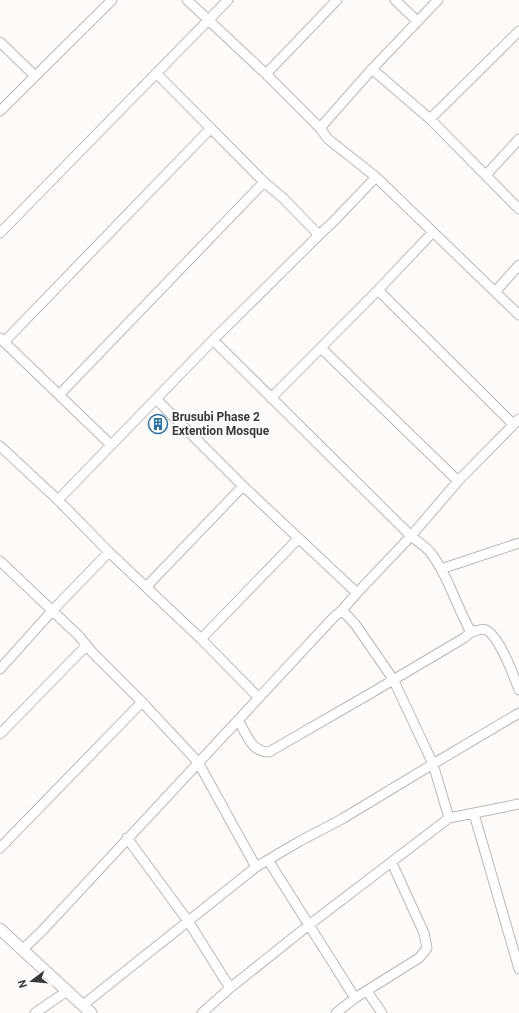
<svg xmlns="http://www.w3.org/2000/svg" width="519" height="1013" font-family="Roboto,sans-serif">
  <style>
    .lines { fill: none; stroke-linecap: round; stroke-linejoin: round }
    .minor-casing { stroke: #bbb7b6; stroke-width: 11 }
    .major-casing { stroke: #bbb7b6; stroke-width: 13 }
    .minor { stroke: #fff; stroke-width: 9 }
    .major { stroke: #fff; stroke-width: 11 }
    .labels { text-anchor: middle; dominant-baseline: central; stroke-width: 3.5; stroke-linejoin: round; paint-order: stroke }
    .poi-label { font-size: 12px; font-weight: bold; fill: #3a3938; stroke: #fff; text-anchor: start }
  </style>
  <rect width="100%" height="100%" fill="#fffbf9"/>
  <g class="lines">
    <defs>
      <path id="minor" d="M187,0L266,74L320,128L328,139L376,177L519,315
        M395,0L417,21
        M0,42L35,76
        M372,69L430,119L519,209
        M156,73L264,182L283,198L319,235
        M266,74L337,0
        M0,111L112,0
        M430,119L519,31
        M320,128L372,69L438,0
        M486,175L519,139
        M0,233L228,0
        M378,290L513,424
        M495,292L519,265
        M0,338L111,445
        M213,340L411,536C417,541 425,546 430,552C448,575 456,606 471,632C476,631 482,628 486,630C499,636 514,676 519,690
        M4,342L211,128
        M321,348L458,481
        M59,395L264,182
        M271,398L378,290L433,232
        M156,399L243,486L357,593
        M0,446L58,500L109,552L201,639L259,698
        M58,500L213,340L319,235L332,223L376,177
        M0,561L79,636L93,653L142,702L198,762L256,867
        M441,569L519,543
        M146,587L243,486
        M342,610L355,624L393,679L433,764L449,818
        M201,639L298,539
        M0,669L52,611L109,552
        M238,720C246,733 251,752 269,752C334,715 399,677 464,638L471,632
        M0,734L86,646
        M474,814L519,969
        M127,838L188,921L230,988
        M0,848L142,702
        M268,860L355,998
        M22,950L42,931L333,618L342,610L357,593L411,536L458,481L519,419
        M367,991L382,1013
        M83,1005L256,867L300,841L342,819L433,764L519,713
        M35,1013L67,991
        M202,1013L230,988L309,925L449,818L519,804
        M336,1013L355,998L419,958L427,948L424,933L392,863"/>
      <path id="major" d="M0,929L91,1013"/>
    </defs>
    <!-- minor casing -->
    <use href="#minor" class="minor-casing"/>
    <!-- major casing -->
    <use href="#major" class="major-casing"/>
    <!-- minor -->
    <use href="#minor" class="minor"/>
    <!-- major -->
    <use href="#major" class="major"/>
  </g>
  <!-- icons -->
  <defs>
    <symbol id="building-ring" viewBox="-11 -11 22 22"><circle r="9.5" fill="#fff" stroke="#2a71a5" stroke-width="1.5"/><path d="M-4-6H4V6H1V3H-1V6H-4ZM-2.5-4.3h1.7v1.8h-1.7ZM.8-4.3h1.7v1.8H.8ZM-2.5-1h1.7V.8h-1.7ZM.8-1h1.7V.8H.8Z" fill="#2a71a5"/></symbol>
  </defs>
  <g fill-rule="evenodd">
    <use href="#building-ring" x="147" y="413" width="22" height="22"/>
  </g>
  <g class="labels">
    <!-- poi labels -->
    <g class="poi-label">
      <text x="172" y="417">Brusubi Phase 2<tspan x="172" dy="14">Extention Mosque</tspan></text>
    </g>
  </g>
  <!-- north arrow -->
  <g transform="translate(32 981) rotate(254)" stroke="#ffffff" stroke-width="3" paint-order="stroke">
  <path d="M0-3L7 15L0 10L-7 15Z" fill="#3a3938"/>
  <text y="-6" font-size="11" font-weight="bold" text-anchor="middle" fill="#3a3938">N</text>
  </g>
</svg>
